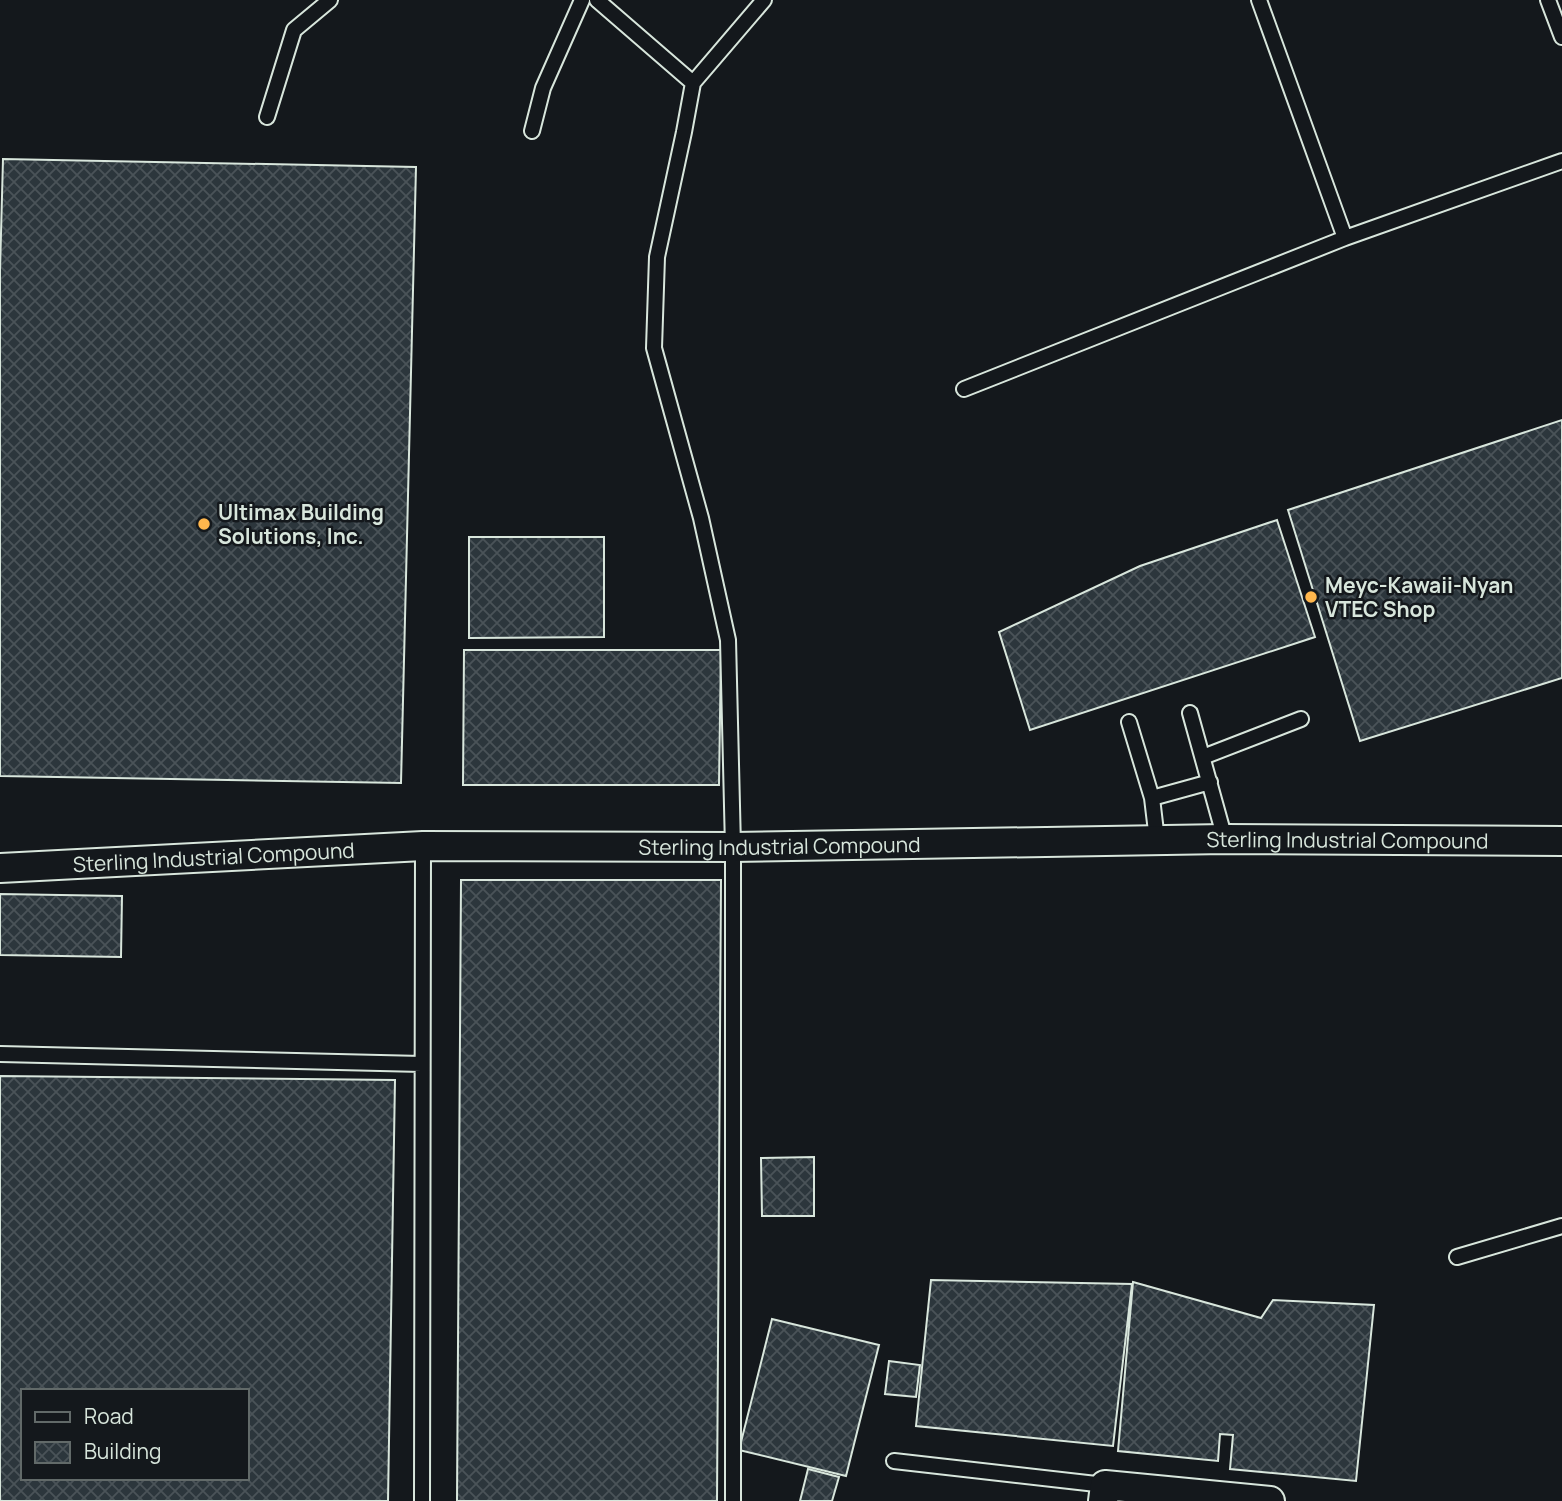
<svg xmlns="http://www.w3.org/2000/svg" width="1562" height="1501" font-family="Manrope,sans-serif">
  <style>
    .building { fill: url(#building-cross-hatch); stroke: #d8e6dc; stroke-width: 2; fill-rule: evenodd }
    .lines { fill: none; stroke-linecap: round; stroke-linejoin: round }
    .lane-casing { stroke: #d8e6dc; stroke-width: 18 }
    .street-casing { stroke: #d8e6dc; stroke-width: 32 }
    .lane { stroke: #14181c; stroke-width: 14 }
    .street { stroke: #14181c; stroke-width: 28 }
    .poi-dot { fill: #ffb74d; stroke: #14181c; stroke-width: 2.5 }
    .labels { text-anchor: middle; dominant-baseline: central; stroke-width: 5; stroke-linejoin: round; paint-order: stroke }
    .poi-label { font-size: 21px; font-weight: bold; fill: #d8e6dc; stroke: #14181c; text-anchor: start }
    .street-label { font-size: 21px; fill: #d8e6dc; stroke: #14181c }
  </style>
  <defs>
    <pattern id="building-cross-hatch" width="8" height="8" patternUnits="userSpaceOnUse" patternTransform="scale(1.75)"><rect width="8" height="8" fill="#2c363c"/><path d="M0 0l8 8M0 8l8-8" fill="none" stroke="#4a5358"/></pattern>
  </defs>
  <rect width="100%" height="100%" fill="#14181c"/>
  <!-- building -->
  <path class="building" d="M3,159L416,167L401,783L0,776V271Z
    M1562,420V678L1360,741L1288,510Z
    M1277,520L1315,637L1030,730L999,632L1140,566Z
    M469,537H604V637L469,638Z
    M464,650H721L719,785H463Z
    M461,880H721L717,1501H457Z
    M0,894L122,896L121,957L0,955Z
    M0,1076L395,1080L388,1501H0ZM23,1391H247V1478H23Z
    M814,1157V1216H762L761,1158Z
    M931,1280L1132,1284L1113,1446L916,1426Z
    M1133,1282L1261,1318L1273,1300L1374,1305L1356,1481L1230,1469L1233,1435L1220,1434L1218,1461L1118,1451Z
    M772,1319L879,1345L846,1476L739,1450Z
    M889,1361L920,1365L916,1397L885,1394Z
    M808,1469L839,1477L832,1501H800Z"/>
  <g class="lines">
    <defs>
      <path id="lane" d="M597,0L693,83
        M1259,0L1345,238
        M1548,0L1562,37
        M267,117L294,30L330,0
        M532,131L543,88L582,0
        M964,389L1345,238L1562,161
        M1190,713L1225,839
        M1129,722L1152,798
        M1203,757L1301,719
        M1157,840L1152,798L1210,782
        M0,1054L422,1064
        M1457,1257L1562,1226
        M894,1461L1105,1485
        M422,1501L423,846
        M733,1501V847L728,640L701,518L654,348L657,257L684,132L693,83L764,0"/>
      <g id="street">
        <path id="s1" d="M0,868L423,846L733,847L1225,839L1562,841"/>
        <path d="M1103,1501L1105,1485L1270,1501"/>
      </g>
    </defs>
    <!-- lane casing -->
    <use href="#lane" class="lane-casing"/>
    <!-- street casing -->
    <use href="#street" class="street-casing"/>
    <!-- lane -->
    <use href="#lane" class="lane"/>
    <!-- street -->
    <use href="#street" class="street"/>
  </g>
  <!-- markers -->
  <g class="poi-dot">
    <circle cx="204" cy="524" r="7"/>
    <circle cx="1311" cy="597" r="7"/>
  </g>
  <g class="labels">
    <!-- poi labels -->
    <g class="poi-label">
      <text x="218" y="512">Ultimax Building<tspan x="218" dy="24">Solutions, Inc.</tspan></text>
      <text x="1325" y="585">Meyc-Kawaii-Nyan<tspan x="1325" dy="24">VTEC Shop</tspan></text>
    </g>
    <!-- street labels -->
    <g class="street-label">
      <text stroke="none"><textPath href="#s1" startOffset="1348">Sterling Industrial Compound</textPath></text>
      <text stroke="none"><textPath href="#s1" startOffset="780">Sterling Industrial Compound</textPath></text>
      <text stroke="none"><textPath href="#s1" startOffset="214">Sterling Industrial Compound</textPath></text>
    </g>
  </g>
  <!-- legend -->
  <rect x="21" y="1389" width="228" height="91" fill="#14181c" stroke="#626a69" stroke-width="2"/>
  <rect x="35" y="1412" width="35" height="10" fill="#14181c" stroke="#626a69" stroke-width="2"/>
  <text x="84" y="1424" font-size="21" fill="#d8e6dc">Road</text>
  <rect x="35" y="1442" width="35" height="21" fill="url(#building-cross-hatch)" stroke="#626a69" stroke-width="2"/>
  <text x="84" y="1459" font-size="21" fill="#d8e6dc">Building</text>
</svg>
